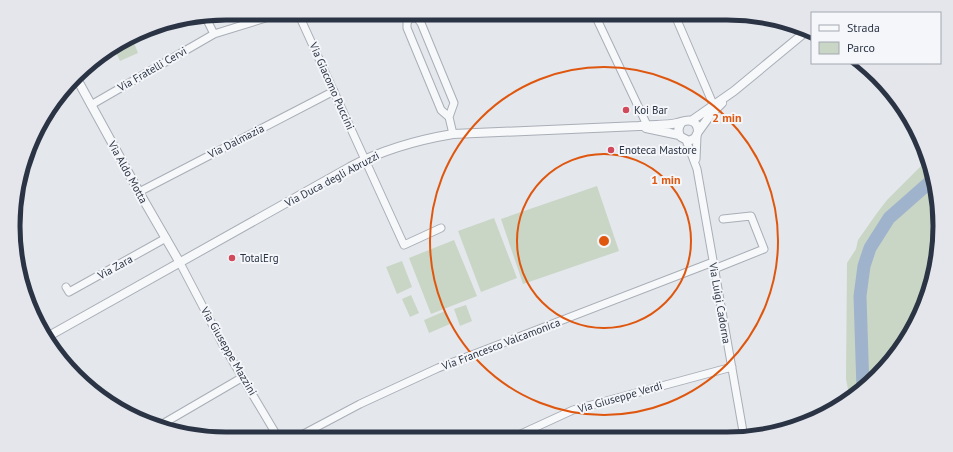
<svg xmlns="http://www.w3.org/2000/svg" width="953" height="452" font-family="'PT Sans',sans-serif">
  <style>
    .green { fill: #c9d6c5 }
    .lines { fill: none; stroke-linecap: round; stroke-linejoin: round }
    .river { stroke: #9fb4cc; stroke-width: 13 }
    .minor-casing { stroke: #a9aeb7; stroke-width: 9 }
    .tertiary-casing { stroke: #a9aeb7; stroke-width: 10 }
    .minor { stroke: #f7f8fa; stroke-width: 7 }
    .tertiary { stroke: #f7f8fa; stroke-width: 8 }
    .ring { fill: none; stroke: #df570f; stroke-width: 2 }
    .poi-dot { fill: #d1495b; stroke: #f4f6f9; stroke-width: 1.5 }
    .labels { text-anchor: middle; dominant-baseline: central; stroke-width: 4; stroke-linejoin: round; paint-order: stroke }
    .street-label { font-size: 11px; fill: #2b3445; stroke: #f4f6f9 }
    .poi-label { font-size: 11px; fill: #2b3445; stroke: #f4f6f9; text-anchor: start }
    .rim { fill: none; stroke: #2b3445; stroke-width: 5 }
    .centre { fill: #df570f; stroke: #f4f6f9; stroke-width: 2 }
    .ring-label { font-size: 12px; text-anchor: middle; font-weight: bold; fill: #df570f; stroke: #f4f6f9; stroke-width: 4; stroke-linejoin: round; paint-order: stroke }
  </style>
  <rect width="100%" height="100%" fill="#e4e7ec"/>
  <!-- green -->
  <path class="green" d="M132,38L138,53L120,61L114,48Z
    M927,160L940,226L924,308L896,356L857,395L850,399L846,379L847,263L856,249L858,240L877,213L887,200Z
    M597,186L619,251L523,284L501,219Z
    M494,218L517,278L481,292L458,231Z
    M454,240L477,296L431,314L409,258Z
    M402,261L412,287L397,294L386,267Z
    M411,295L419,313L410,317L402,299Z
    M466,305L472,321L460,326L454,309Z
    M445,311L450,324L429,333L424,320Z"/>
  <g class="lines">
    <!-- river -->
    <path class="river" d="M863,389L860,296L864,266L870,248L889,218L931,181"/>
    <defs>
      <path id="minor" d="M298,13L404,245L441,228
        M594,13L647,125
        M674,13L713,104
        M205,16L214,34
        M91,105L214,34L282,13
        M449,117L454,103L421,23L417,18H410L407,23V28L441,110L449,117L453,134
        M686,140L697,169L744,437
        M696,159L697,136
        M139,192L334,91
        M180,263L223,345L279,439
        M714,269L764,249L751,216L723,219
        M66,287L69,292L166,238
        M159,426L243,377
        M531,429L535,438
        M512,438L573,410L732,367
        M294,439L360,404L438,368L713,262"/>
      <path id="tertiary" d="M77,79L139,192L180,263
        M691,121L734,91L809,29
        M646,128L679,135
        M698,132L711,114L722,103
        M47,337L350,167C382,150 417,140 453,134L639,126C652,124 665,126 677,123C682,122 687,119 692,121C697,123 698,127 698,132L695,138L689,141L681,137C677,132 678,127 682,122"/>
    </defs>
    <!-- minor casing -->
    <use href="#minor" class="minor-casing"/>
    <!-- tertiary casing -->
    <use href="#tertiary" class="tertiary-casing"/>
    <!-- minor -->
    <use href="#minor" class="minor"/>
    <!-- tertiary -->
    <use href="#tertiary" class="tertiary"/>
  </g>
  <!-- distance rings -->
  <g class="ring">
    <circle cx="604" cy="241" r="87"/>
    <circle cx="604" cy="241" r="174"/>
  </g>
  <!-- markers -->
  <g class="poi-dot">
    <circle cx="626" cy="110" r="4"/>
    <circle cx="611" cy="150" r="4"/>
    <circle cx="232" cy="258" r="4"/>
  </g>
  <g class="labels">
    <!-- street labels -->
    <g class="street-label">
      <text transform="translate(152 69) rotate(-30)">Via Fratelli Cervi</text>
      <text transform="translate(332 86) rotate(66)">Via Giacomo Puccini</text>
      <text transform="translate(236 141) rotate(-27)">Via Dalmazia</text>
      <text transform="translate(128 172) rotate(61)">Via Aldo Motta</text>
      <text transform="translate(332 179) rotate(-28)">Via Duca degli Abruzzi</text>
      <text transform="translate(115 267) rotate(-29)">Via Zara</text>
      <text transform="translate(720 303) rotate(80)">Via Luigi Cadorna</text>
      <text transform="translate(501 344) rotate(-21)">Via Francesco Valcamonica</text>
      <text transform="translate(229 351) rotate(60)">Via Giuseppe Mazzini</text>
      <text transform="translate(620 397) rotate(-16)">Via Giuseppe Verdi</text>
    </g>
    <!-- poi labels -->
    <g class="poi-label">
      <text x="634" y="110">Koi Bar</text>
      <text x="619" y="150">Enoteca Mastore</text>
      <text x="240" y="258">TotalErg</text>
    </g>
  </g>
  <!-- crop -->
  <path d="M0 0H953V452H0ZM226 20H727A206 206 0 0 1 933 226V226A206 206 0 0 1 727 432H226A206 206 0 0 1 20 226V226A206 206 0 0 1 226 20Z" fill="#e4e6eb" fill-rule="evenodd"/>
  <path class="rim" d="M226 20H727A206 206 0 0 1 933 226V226A206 206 0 0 1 727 432H226A206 206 0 0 1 20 226V226A206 206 0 0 1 226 20Z"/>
  <circle cx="604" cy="241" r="6" class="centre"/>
  <g class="ring-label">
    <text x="727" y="122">2 min</text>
    <text x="666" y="184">1 min</text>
  </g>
  <!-- legend -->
  <rect x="811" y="12" width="130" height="52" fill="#f4f6f9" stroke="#a4a8b1"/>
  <rect x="819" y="25" width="20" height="6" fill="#f7f8fa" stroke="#a4a8b1"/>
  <text x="847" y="32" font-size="12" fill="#2b3445">Strada</text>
  <rect x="819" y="42" width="20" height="12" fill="#c9d6c5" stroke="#a4a8b1"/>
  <text x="847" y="52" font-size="12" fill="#2b3445">Parco</text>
</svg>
